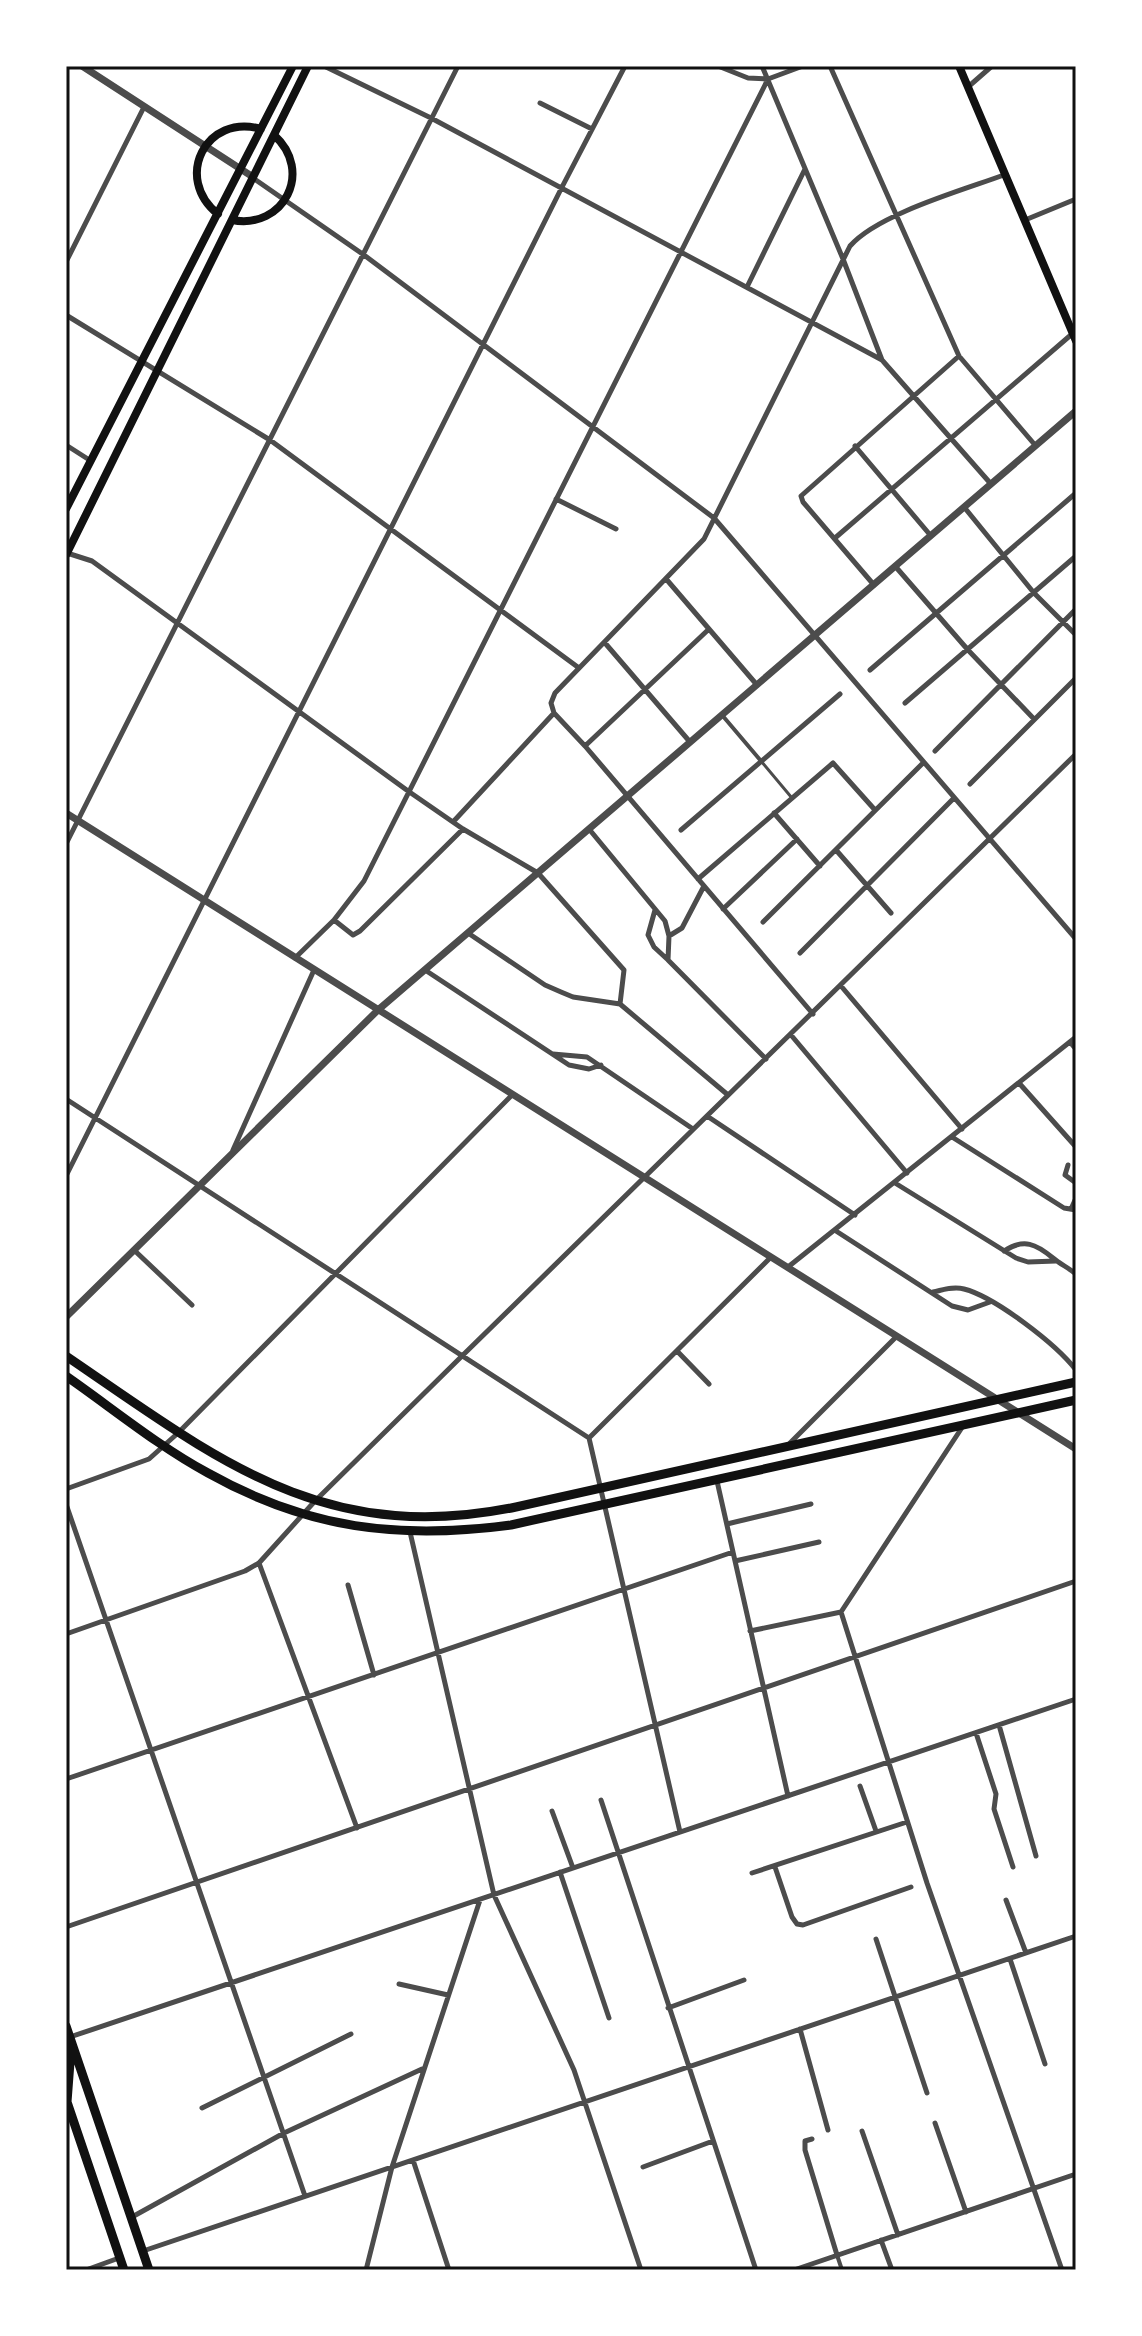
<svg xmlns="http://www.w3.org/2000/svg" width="1142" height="2336" font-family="'Roboto Condensed',sans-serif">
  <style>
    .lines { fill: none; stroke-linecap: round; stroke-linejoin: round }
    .service { stroke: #4c4c4c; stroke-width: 3 }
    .pedestrian { stroke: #4c4c4c; stroke-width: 4 }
    .minor { stroke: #4c4c4c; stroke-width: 5 }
    .tertiary { stroke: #4c4c4c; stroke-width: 7 }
    .secondary { stroke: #111; stroke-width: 8 }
    .primary { stroke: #111; stroke-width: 9 }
    .neatline { fill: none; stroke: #111; stroke-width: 3 }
  </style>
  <rect width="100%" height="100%" fill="#fff"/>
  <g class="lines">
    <!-- service -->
    <path class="service" d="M761,761L792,798"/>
    <!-- pedestrian -->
    <path class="pedestrian" d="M722,715L761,761
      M837,2255L842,2270"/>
    <!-- minor -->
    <path class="minor" d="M324,66L431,118L882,360L991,484
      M718,66L748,78L768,79
      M762,66L843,259L882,360
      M830,66L959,356L1035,445
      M968,87L992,66
      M540,103L592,129
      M253,178L364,255L714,518L1076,939
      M1025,220L1076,199
      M66,262L144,107
      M747,287L805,169
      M66,315L270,440L579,668
      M66,445L91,461
      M855,446L931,536
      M556,499L616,529
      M964,507L1034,593L1076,635
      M835,538L1072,334
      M67,553L92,561L408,791L463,829L538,873L624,970L620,1004
      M895,566L968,650L1034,719
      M667,580L757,685
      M874,585L803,502L801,496L959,356
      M605,643L690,742
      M870,670L1076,493
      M905,703L1076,556
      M554,713L551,703L555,693L704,539L850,246C878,214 963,190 1004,175
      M554,713L585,746L813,1014
      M585,746L709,629
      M935,751L1076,609
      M970,784L1076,678
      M774,813L820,866
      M453,822L554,713
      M589,829L665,921L669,936L668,960L766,1059
      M681,830L840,694
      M66,844L458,66
      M836,850L891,913
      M698,879L833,763L875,810
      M723,909L797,839
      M655,910L648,935L654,947L667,959
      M334,920L353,935L360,931L463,829
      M763,922L923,763
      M468,933L545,985L561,992L573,997L620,1004L728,1095
      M669,936L682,928L704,886
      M800,953L954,798
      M295,958L334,920L364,881L768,79L803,66
      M425,970L569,1065L589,1069L601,1065
      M841,986L962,1129
      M791,1035L907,1173
      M1070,1042L1076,1049
      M553,1054L587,1057L693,1129
      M1019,1083L1076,1147
      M66,1099L589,1438L680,1832
      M707,1116L855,1215
      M952,1137L1064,1208L1076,1210
      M233,1150L314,970
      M1068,1165L1065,1175L1076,1183
      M66,1176L561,189L625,66
      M895,1183L1016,1258L1028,1262L1056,1261
      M1071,1209L1076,1198
      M836,1231L952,1306L968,1310L990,1302
      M134,1250L192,1305
      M1004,1251C1024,1238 1036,1244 1053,1258C1060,1264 1069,1268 1076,1274
      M788,1267L1076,1037
      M933,1292C943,1290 953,1286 964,1289C995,1297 1056,1344 1076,1370
      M677,1351L709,1384
      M589,1438L771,1257
      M790,1443L897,1336
      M717,1481L788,1796
      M66,1489L149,1459L178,1433L512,1095
      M66,1504L305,2196
      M727,1524L811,1504
      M410,1532L494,1895L574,2070L641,2270
      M735,1561L819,1542
      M259,1563L357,1828
      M348,1585L374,1675
      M841,1612L927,1883L1062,2270
      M750,1631L841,1612L963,1426
      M66,1634L245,1571L259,1563L315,1501L463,1355L1076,754
      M999,1725L1036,1856
      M976,1733L996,1794L994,1809L1013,1867
      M66,1779L733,1552
      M860,1786L876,1831
      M601,1800L756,2270
      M552,1811L573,1868
      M775,1867L792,1917L797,1924L803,1925L911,1887
      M560,1872L609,2018
      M752,1873L907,1822
      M1006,1900L1026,1953
      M66,1927L1076,1581
      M876,1939L927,2093
      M1010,1959L1045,2064
      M399,1984L448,1995
      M668,2008L744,1980
      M800,2029L828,2130
      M70,2037L1076,1699
      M202,2108L351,2034
      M935,2123L966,2212
      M862,2131L898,2235
      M812,2139L805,2141V2150L837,2255
      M413,2160L449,2270
      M643,2167L713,2141
      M132,2217L284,2133L422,2069
      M881,2240L892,2270
      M143,2251L1076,1936
      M86,2270L119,2258
      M366,2270L392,2167L480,1900
      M794,2270L1076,2174"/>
    <!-- tertiary -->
    <path class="tertiary" d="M82,66L253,177
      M66,813L1076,1449
      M66,1317L378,1010L1076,411"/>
    <!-- secondary -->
    <path class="secondary" d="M959,66L1076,341
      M218,214C173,178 206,113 261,129
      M232,220C284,230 314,171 274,135
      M66,509L293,66
      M66,555L308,66"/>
    <!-- primary -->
    <path class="primary" d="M66,1356C216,1458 322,1547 516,1507L1076,1382
      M66,1376C112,1408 158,1446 208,1473C308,1529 399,1540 511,1525L1076,1400
      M66,2026L149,2270
      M66,2099L124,2270
      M67,2102L71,2049"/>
  </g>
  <!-- border -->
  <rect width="1142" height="2336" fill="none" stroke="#ffffff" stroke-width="136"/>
  <rect x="68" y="68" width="1006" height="2200" class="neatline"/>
</svg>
